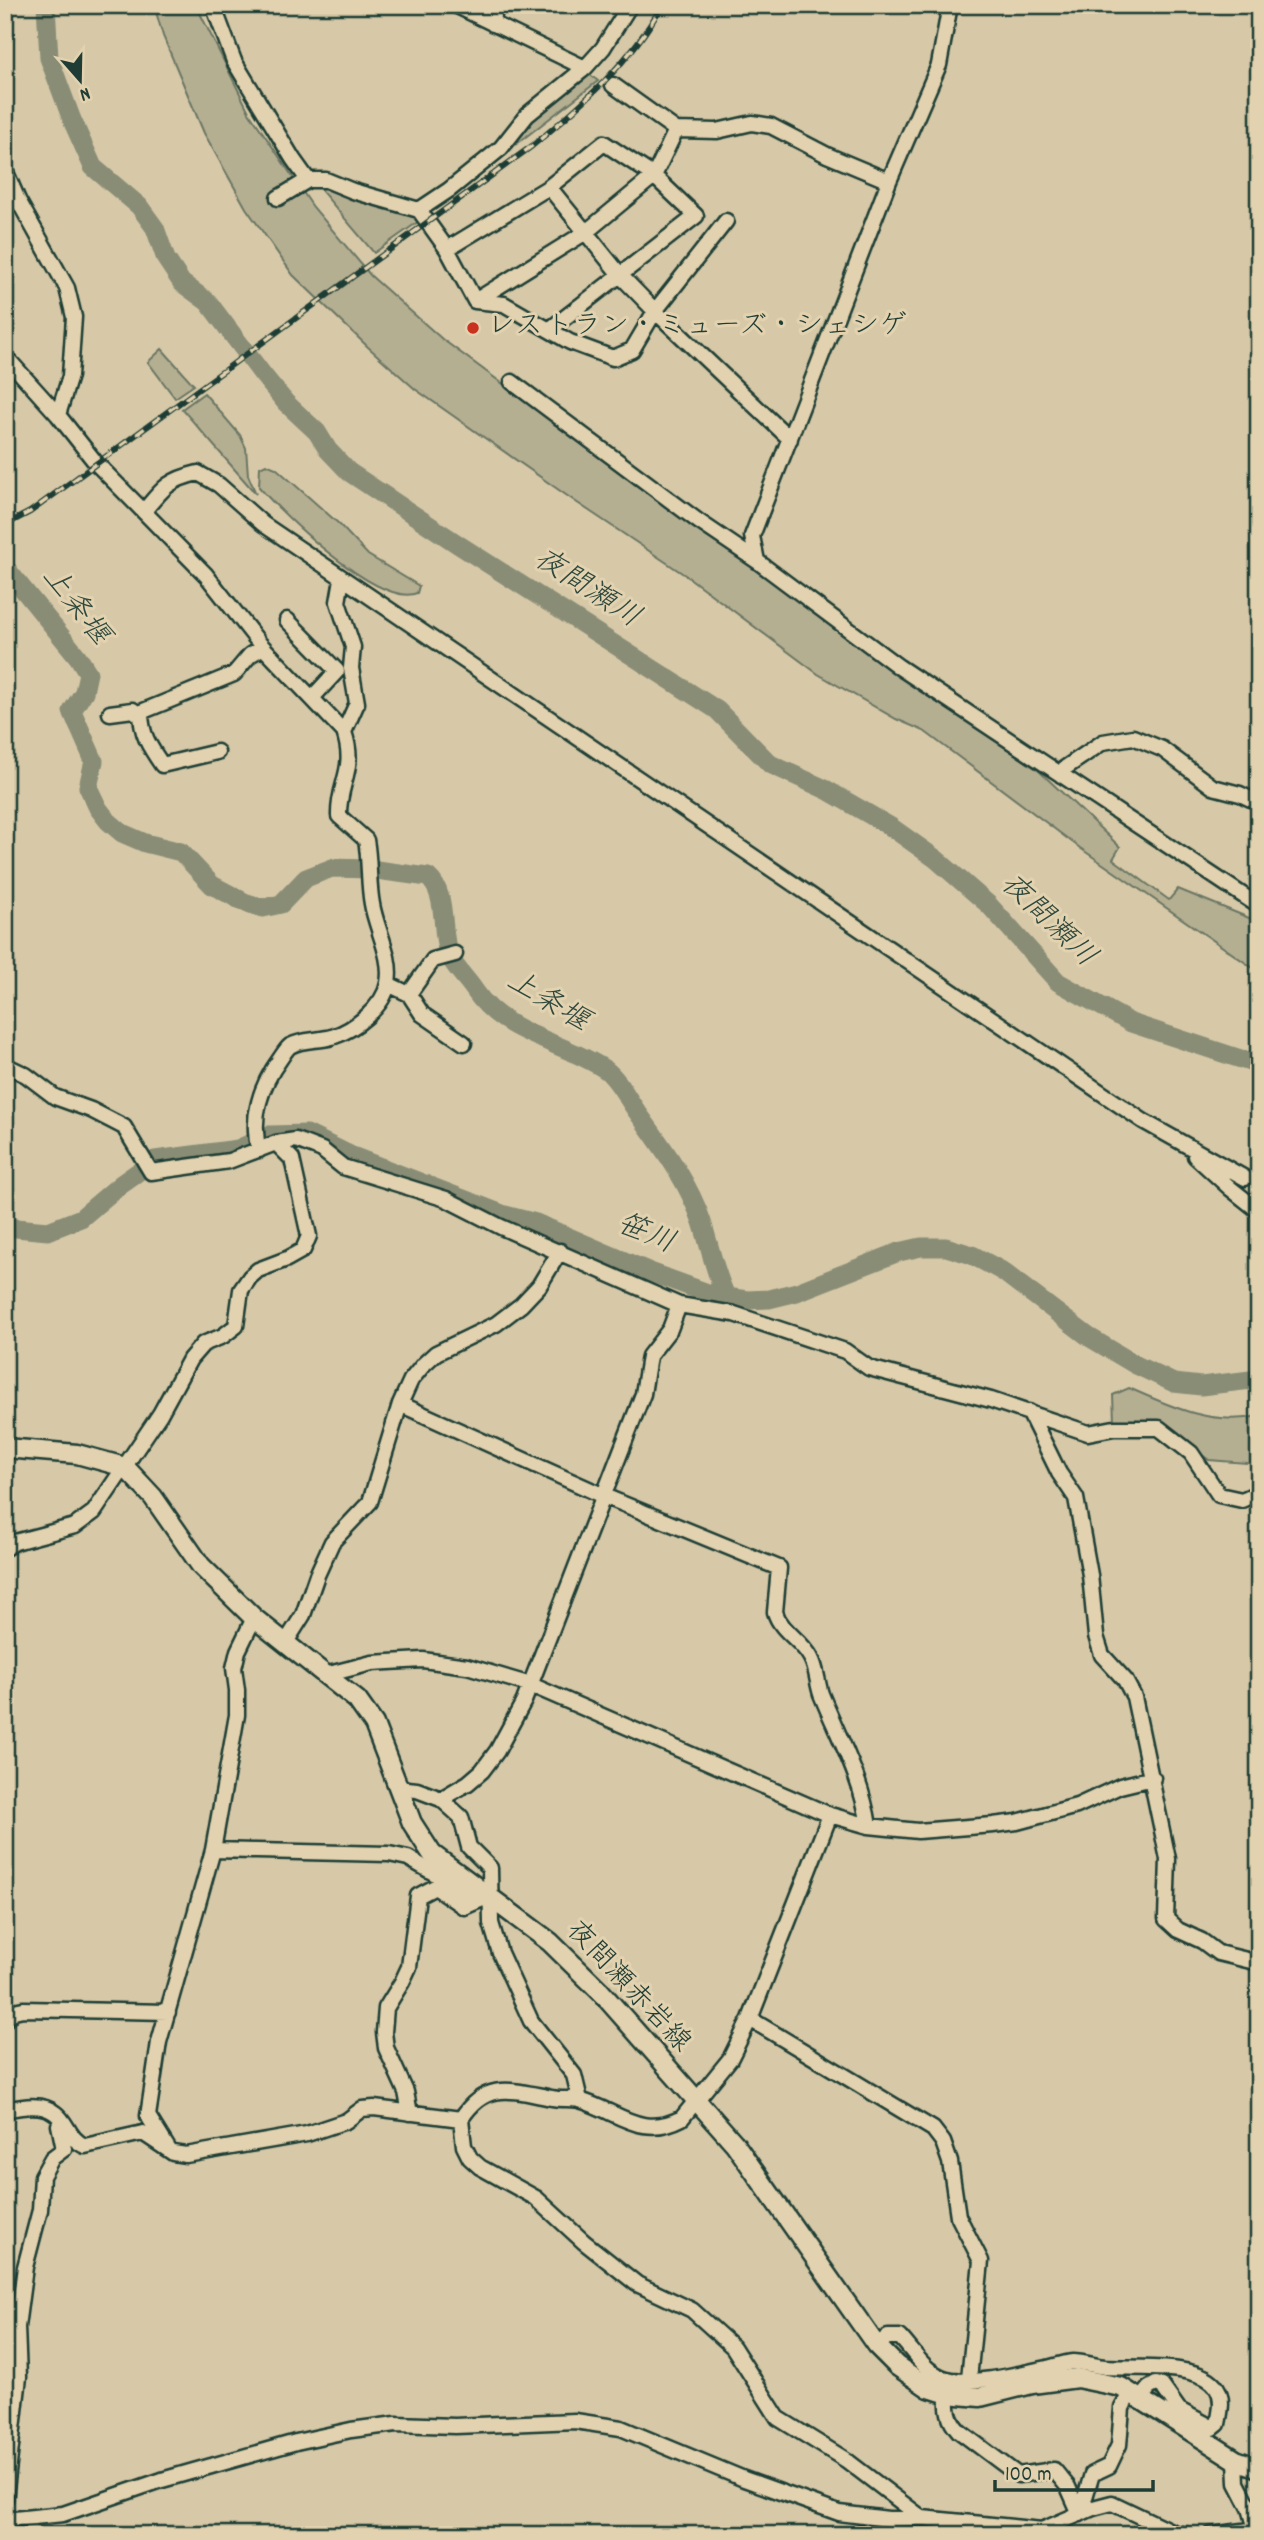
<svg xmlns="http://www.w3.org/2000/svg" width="1264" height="2540" font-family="Dekko,'Klee One',sans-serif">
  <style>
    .green { fill: #b5af92; stroke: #6a7663; stroke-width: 2 }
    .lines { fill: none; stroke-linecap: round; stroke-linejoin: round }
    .river { stroke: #898d76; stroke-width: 19 }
    .minor-casing { stroke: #1f3d34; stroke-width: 19 }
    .major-casing { stroke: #1f3d34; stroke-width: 23 }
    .minor { stroke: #e3d2af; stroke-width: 14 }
    .major { stroke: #e3d2af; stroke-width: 18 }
    .rail-casing { stroke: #1f3d34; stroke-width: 6 }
    .rail { stroke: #e3d2af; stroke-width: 3.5; stroke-dasharray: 10; stroke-linecap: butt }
    .poi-dot { fill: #c8321e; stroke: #e3d2af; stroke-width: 2.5 }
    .labels { text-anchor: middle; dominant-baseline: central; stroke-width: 6; stroke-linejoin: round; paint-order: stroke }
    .poi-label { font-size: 28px; fill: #1f3d34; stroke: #e3d2af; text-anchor: start }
    .street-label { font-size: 28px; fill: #1f3d34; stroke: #e3d2af }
    .water-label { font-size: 30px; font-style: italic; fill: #2f493e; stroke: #e3d2af }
  </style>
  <rect width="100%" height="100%" fill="#d7c9a8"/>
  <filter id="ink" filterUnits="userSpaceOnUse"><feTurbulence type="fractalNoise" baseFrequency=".0143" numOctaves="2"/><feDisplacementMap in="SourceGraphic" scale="14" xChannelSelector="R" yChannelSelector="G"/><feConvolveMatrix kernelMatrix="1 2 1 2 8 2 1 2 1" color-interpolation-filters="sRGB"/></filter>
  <g filter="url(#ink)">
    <!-- green -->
    <path class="green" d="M154,5H196L249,112L313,207L371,276L442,339L874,657L1038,770L1120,847L1113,859L1169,900L1178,889L1259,922V972L1080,848L924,731L896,719L818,674L688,577L576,502L415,389L368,347L293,275L246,208L204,133L163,36Z
      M584,70L598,81L435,207L529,117Z
      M319,184L411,215L422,219L374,253L319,188Z
      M162,349L194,385L175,398L148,362Z
      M204,393L240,435L246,448L248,475L256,494L182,409Z
      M266,464L276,468L339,524L368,555L419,586L417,593C379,608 283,515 259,487L260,467Z
      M1129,1388C1172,1407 1212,1426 1259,1416V1464L1209,1460L1164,1426L1114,1420L1113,1395Z"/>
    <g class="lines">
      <!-- river -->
      <path class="river" d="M46,5L49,58L72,120L93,167L139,206L155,228L166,259L182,283L208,302L263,375L286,403L317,432L328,450L349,472L459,545L717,710L770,764L827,790L891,827L936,859L989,905L1058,982L1131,1023L1259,1065
        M5,567L78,657L88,673L84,692L72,711L94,761L88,787L98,808L108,821L122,833L145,843L181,852L212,885L244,902L263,908L281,904L306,878L332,868L369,869L428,877C449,895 439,933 450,957C456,969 468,980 475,991C504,1035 565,1042 606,1070C619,1080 628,1100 638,1113C663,1148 688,1181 702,1222C710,1247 715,1274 727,1298
        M5,1227L48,1231L81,1218L121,1184L155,1160L238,1149L269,1135L307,1134L350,1155L505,1215L536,1223L650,1272L713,1295L747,1300L769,1299L797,1292L899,1252L921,1247H946L972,1255L1002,1271L1089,1337L1136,1365L1174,1383L1201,1386L1259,1379"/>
      <defs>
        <path id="minor" d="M213,5L234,61L293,159L308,180
          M455,5L585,68
          M950,5L939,65L889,181L752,536L757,561L899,667L1259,906
          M493,24L495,5
          M613,85L676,130L717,131L752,123L771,126L827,155L889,181
          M5,170L18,200L67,288L74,317L70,376L58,415
          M549,187L621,276L655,311L790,439
          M278,198L308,180H326L353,191L419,210L447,249L475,301L504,304L570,342L613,358L632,350L655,311L726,221
          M419,210L449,190L501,148L527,115L585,68L603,48L630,5
          M447,249L549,187L604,143L654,176L696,216L549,330
          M475,301L586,232L654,176L676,130
          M5,356L58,415L96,463L206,575L260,644L344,732C357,770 338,782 339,816L366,840C370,861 368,883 372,904C376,929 393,957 388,983C384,1007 354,1030 332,1037C318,1041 302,1039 290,1046C286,1049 283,1055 280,1059C261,1085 250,1118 259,1150
          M512,382L698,521L757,561
          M144,511C163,488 168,480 198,473L219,485L263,524L1143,1121L1245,1178
          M342,579L338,602L353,647L351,668L357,703L344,732
          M287,620L337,671L312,698
          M110,713L133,710L141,716
          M217,752L162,765C149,746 141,734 141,712L234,674L250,655L263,647
          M1061,775L1065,768L1103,742L1133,737L1162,749L1213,787L1240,794L1259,803
          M388,984L409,994L433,960L455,954
          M409,994L422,1014L464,1043
          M5,1065L26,1075L55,1097L91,1110L124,1127L151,1172L229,1161L276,1143L296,1140L322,1150L343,1167L446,1199L501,1227L679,1305L734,1314L845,1351L869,1368L991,1400L1088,1433L1114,1428H1159L1191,1453L1219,1495L1242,1500L1259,1492
          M1195,1156L1230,1188L1259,1211
          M400,1404L604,1496L779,1568L775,1612C781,1632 802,1640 811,1658C817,1669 817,1682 821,1694C839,1738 862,1779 869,1826
          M1029,1412L1059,1473L1076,1498L1090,1575L1096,1636L1102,1655L1125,1680L1134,1697L1168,1859L1166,1919L1178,1930L1202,1941L1218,1953L1259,1963
          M5,1548L15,1542L75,1526L94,1512L160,1414L190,1359L203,1344L223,1336L236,1326L241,1290L250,1277L258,1270L287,1259L303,1250L309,1236L292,1159L276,1143
          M286,1642L303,1615L317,1575L332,1542L370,1502L400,1404L411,1380L424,1364L436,1353L496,1324L521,1305L539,1286L560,1251
          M325,1675L372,1663L423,1660L467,1666L531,1685L830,1815L869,1826L918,1831L993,1825L1017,1822L1077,1806L1120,1786L1153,1778
          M398,1788L417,1790L441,1799L461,1817L469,1847L490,1868L491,1923L500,1953L531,2021L574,2075L580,2100
          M441,1799L468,1783L482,1771L497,1751L524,1701L643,1394L649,1356L670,1329L679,1305
          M830,1815L750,2019L730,2059L682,2118C640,2140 617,2110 579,2100C571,2098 561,2100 552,2098C514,2091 486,2079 461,2119L464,2146L470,2158L480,2167L536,2198L584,2242L637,2284L692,2310L733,2347L778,2418L846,2460L922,2518
          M213,1850L389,1854L408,1858L480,1900
          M750,2019L933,2129L943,2142L950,2162L958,2216L981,2261L969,2379
          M5,2020L14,2011L23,2009L168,2012
          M5,2110C20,2107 42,2102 55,2113C68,2122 68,2139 85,2146L143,2133L173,2153L186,2155L307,2134L346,2121L362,2109L374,2108L461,2119
          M410,2113L406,2092L386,2048L384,2032L386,2008L402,1982L409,1967L418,1896L435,1887L464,1907L480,1900
          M169,2150L148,2116L159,2042L213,1850L237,1715V1690L234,1668L238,1651L254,1618
          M876,2345L888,2337H900C916,2354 926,2376 952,2380C983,2384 1017,2374 1047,2368C1055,2366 1065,2363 1073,2362C1084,2362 1095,2366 1105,2367C1132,2369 1202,2362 1217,2388C1224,2399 1220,2413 1218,2424L1213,2428L1179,2410L1162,2386L1156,2384L1149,2388L1140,2399
          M948,2394C947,2409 948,2419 959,2431L1018,2475L1054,2470L1068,2487L1080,2514
          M1236,2460L1237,2483L1250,2508L1256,2529
          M5,2499L19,2377L17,2327L25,2267L40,2210L42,2176L52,2158L64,2149L59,2125
          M1080,2514L1092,2474L1109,2466L1119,2445L1122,2408L1130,2393
          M5,2520L63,2514L162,2480L296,2442L351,2430L396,2424L455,2426L575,2421L621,2428L744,2479L839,2513L888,2519L922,2518L1042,2530L1093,2508L1112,2503L1175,2533L1187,2535
          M1211,2535L1259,2529"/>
        <path id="major" d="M5,1448L77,1454L125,1467L153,1497L201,1566L254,1618L357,1700L374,1724L412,1823L432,1854L550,1942L600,1991L735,2144L876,2345L897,2366L929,2388L948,2394L980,2397L1032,2384L1077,2378L1121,2387L1236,2460L1259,2468"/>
      </defs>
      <!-- minor casing -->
      <use href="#minor" class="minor-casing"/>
      <!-- major casing -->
      <use href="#major" class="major-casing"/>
      <!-- minor -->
      <use href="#minor" class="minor"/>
      <!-- major -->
      <use href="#major" class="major"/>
      <defs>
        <path id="rail" d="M5,525L30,512L532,146C582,105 631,62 662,5"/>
      </defs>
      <!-- rail casing -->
      <use href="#rail" class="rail-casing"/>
      <!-- rail -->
      <use href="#rail" class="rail"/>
    </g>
  </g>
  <!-- markers -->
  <circle class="poi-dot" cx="473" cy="328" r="7"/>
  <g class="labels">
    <!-- poi labels -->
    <g class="poi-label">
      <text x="487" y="328">レストラン・ミューズ・シェシゲ</text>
    </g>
    <!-- street labels -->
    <g class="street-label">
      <text transform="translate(627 1988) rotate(47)">夜間瀬赤岩線</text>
    </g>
    <!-- water labels -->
    <g class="water-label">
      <text transform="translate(586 590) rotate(33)">夜間瀬川</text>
      <text transform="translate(74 607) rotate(52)">上条堰</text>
      <text transform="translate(1047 922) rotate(44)">夜間瀬川</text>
      <text transform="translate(547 1003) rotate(31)">上条堰</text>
      <text transform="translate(645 1236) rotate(22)">笹川</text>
    </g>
  </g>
  <!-- margin -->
  <rect width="1264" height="2540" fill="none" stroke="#e3d2af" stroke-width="28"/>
  <rect x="14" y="14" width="1236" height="2512" fill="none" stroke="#1f3d34" stroke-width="2.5" filter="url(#ink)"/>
  <!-- north arrow -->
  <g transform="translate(80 80) rotate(160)" stroke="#e3d2af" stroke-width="5" paint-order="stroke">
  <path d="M0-5L12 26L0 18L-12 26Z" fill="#1f3d34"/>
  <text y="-10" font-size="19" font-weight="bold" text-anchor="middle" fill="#1f3d34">N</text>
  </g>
  <!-- scale -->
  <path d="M995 2480v10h158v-10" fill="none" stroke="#1f3d34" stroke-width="3.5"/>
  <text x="1005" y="2480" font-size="21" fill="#1f3d34" stroke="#e3d2af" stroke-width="5" paint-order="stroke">100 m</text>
</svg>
